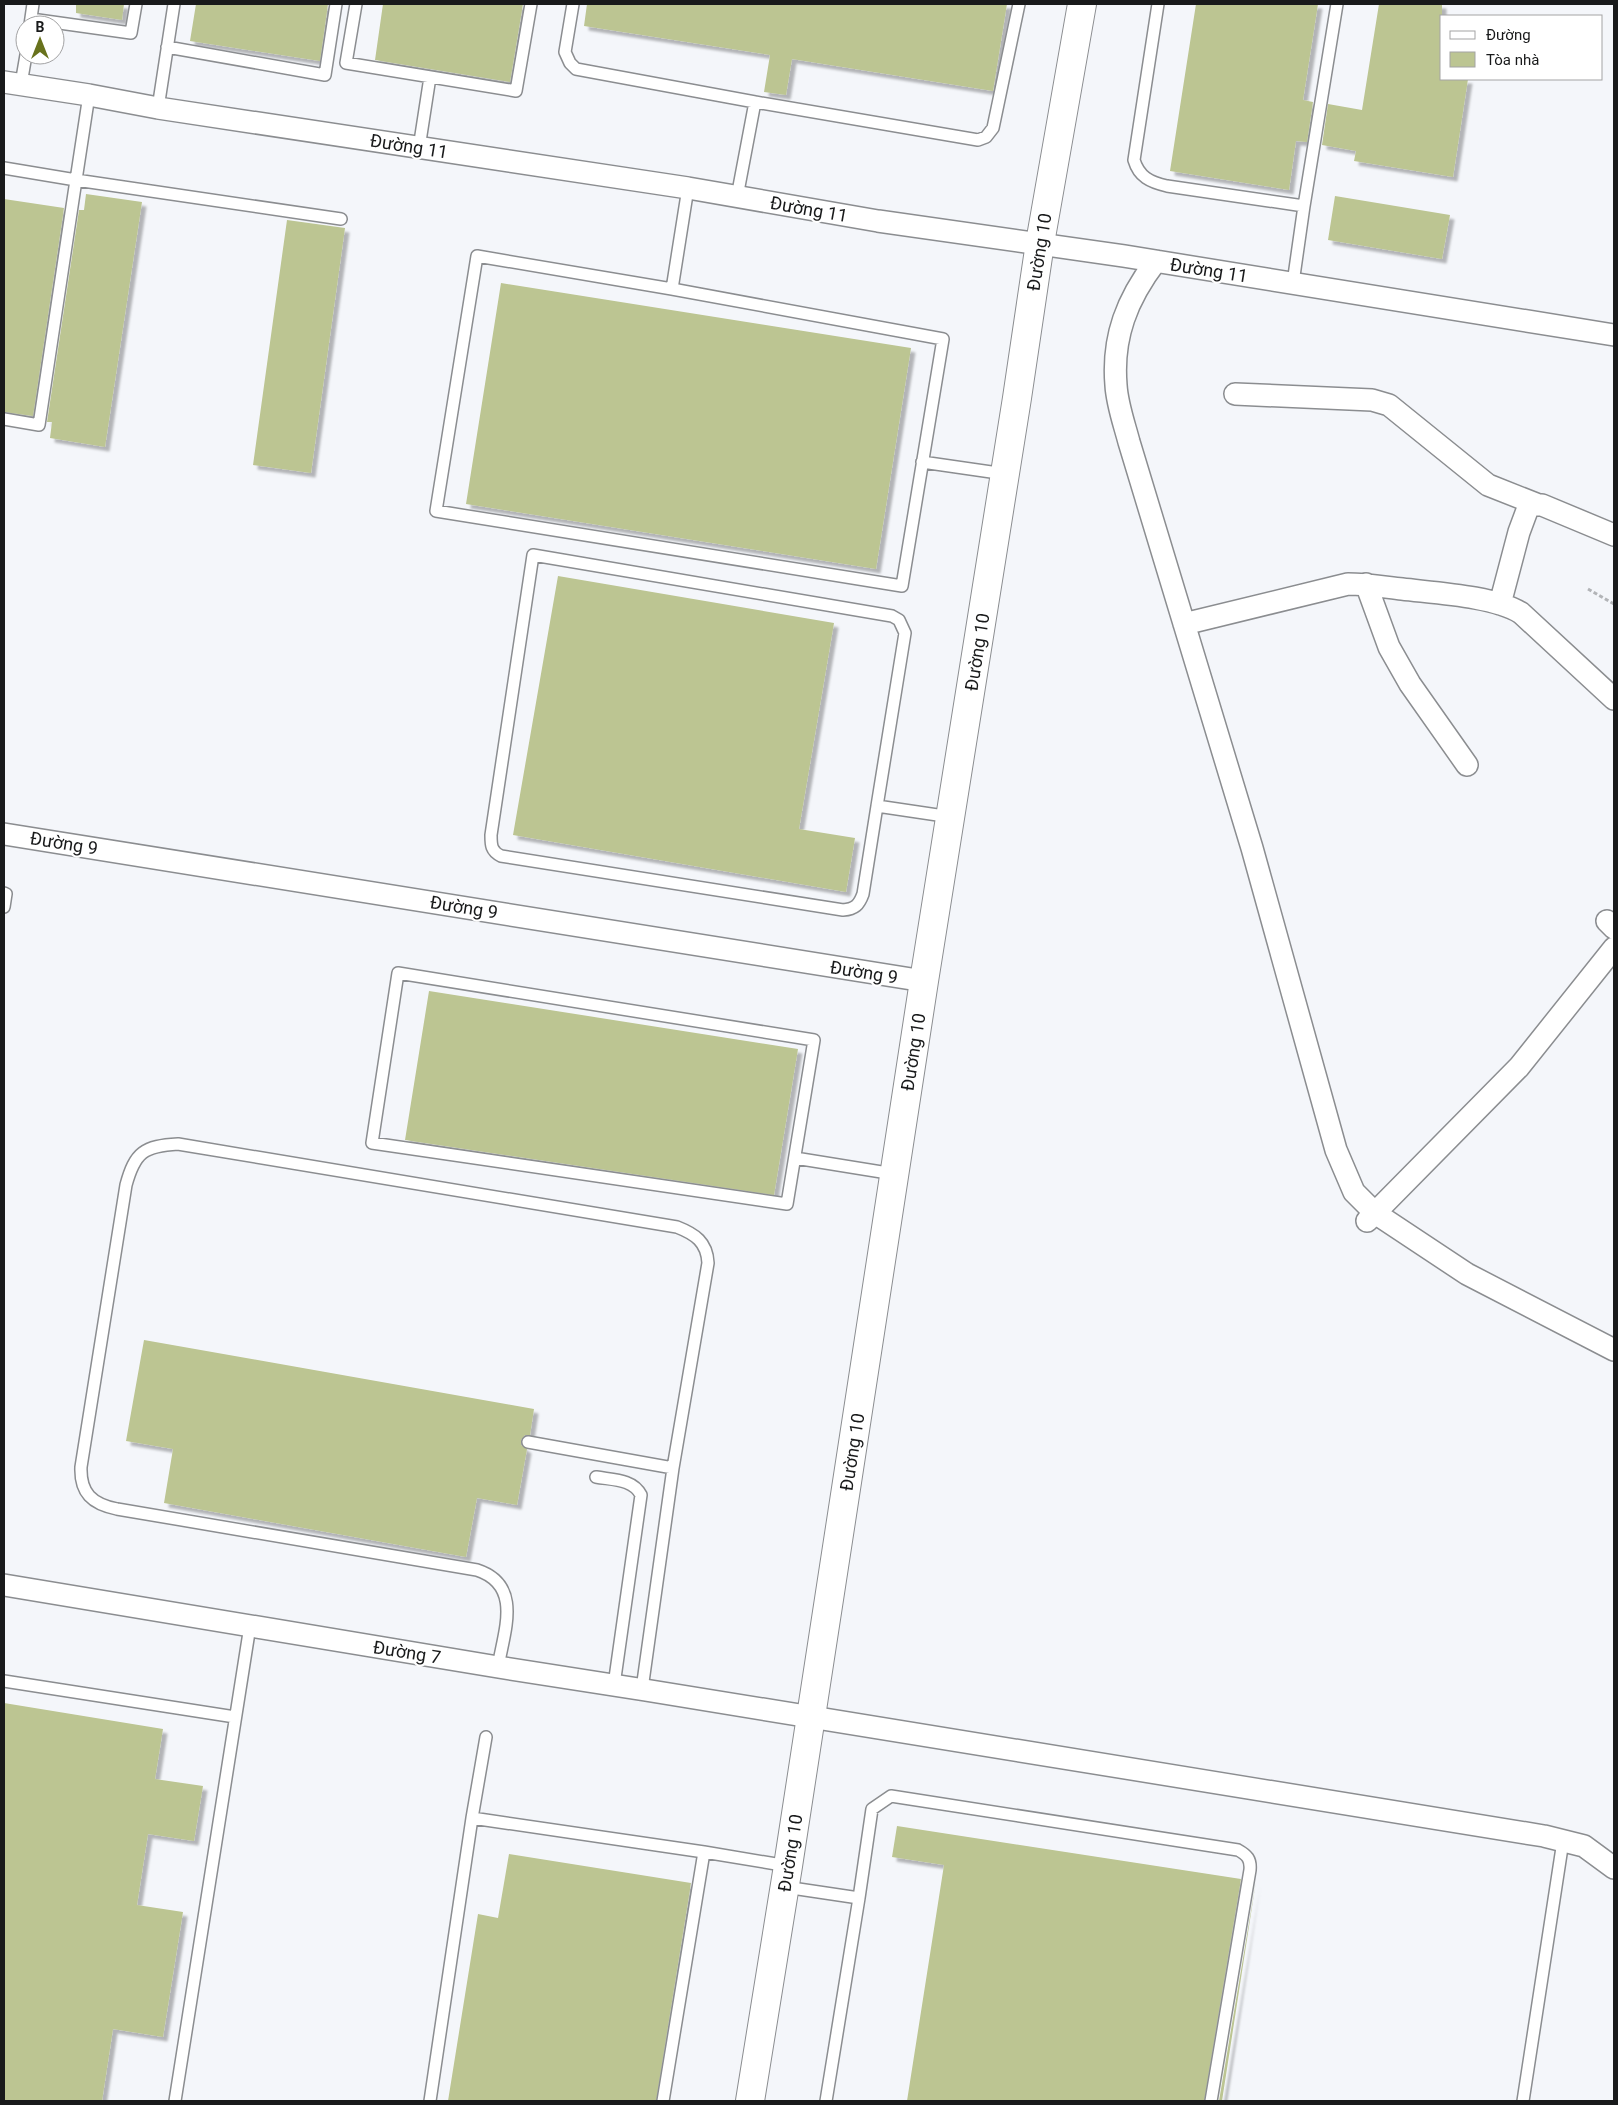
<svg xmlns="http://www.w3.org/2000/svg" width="1618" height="2105" font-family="Roboto,sans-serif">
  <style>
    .building { fill: #bcc592; filter: url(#shadow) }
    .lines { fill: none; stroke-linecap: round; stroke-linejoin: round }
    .lane-casing { stroke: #8b8d90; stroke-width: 14 }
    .street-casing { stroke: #8b8d90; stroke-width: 24 }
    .secondary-casing { stroke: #8b8d90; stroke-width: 30 }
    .path { stroke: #b2b4b7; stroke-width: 3; stroke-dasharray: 4 2.5; stroke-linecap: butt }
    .lane { stroke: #fff; stroke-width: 11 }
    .street { stroke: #fff; stroke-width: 21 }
    .secondary { stroke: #fff; stroke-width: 28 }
    .labels { text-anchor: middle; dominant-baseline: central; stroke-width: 4.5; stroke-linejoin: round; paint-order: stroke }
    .street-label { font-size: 18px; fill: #191a1b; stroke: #fff }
  </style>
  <defs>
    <filter id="shadow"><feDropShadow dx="4.5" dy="4.5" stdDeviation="1" flood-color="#0004"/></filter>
  </defs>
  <rect width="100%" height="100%" fill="#f4f6fa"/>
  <!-- building -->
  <path class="building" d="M76,4H124L122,20L76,13Z
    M196,4H328L320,61L190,41Z
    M383,4H523L510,82L375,60Z
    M587,4H1007L993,91L792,59L786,95L764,92L770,55L584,26Z
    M1196,4H1318L1303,100L1313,102L1307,142L1296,141L1289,190L1170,171Z
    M1379,4H1442V79H1468L1453,177L1354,161L1356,151L1322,145L1328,104L1362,110Z
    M86,194L142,202L105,447L50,438L52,422H47L79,210H84Z
    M1335,196L1450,215L1442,259L1328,240Z
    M4,199L64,208L33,416L4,412Z
    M287,220L345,228L311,473L253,465Z
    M501,283L911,348L876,569L466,504Z
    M558,576L834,623L799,829L855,838L846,892L513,835Z
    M429,991L798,1049L774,1195L405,1140Z
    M144,1340L534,1409L530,1435H525L521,1440V1445L527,1449L517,1505L477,1498L466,1557L164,1503L173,1449L126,1441Z
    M4,1703L163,1729L155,1779L203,1786L194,1841L148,1834L137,1905L183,1912L163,2037L113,2029L102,2101H4Z
    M897,1826L1241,1879L1204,2101H907L944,1865L892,1857Z
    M509,1854L691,1883L656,2101H448L478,1914L498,1918Z
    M1256,1881L1222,2101H1219Z"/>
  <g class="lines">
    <defs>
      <path id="lane" d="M356,4L346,63L516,91L531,4
        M573,4L565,52L570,63L576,69L755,102L978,140L986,137L993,128L1019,4
        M1158,4L1134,160C1139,177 1150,182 1167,186L1304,206L1337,4
        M31,19L131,33L136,4
        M30,25L33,4
        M167,47L325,75L336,4
        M21,84L26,55
        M89,95L76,180L341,219
        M158,108L174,4
        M419,148L430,77
        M4,168L76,180L39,425L4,419
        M737,197L755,102
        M1293,283L1304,206
        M672,289L943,339L902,586L436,511L477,256L672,289L688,188
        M922,462L1005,474
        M877,806L905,633L899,620L892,616L533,555L491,835C491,845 491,851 501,856L843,910C855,909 859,905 863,894L877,806L951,817
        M4,893L6,894L4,907
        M398,973L814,1040L787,1204L372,1143Z
        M795,1158L894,1174
        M596,1477C613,1480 633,1479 641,1495L614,1685
        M498,1667C504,1631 523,1585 477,1570L117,1509C92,1504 80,1493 81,1467L126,1185C135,1152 144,1146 178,1144L677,1227C695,1234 707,1242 708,1263L673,1468L528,1442
        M4,1681L235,1717
        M642,1689L673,1468
        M486,1737L472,1818L704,1852L663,2101
        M704,1852L788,1866
        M785,1887L859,1898L826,2101
        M859,1898L872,1809L891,1796L1238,1850C1247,1855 1251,1859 1250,1870L1211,2101
        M175,2101L250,1626
        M430,2101L472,1818
        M1523,2101L1563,1841"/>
      <path id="street" d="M4,82L89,95L158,108L688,188L878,221L1124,256L1614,335
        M1156,261C1127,299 1112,337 1116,385C1117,404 1124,423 1129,442L1252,848L1336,1150L1354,1192L1375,1213L1467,1274L1614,1350
        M1235,394L1372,400L1389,405L1488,485L1536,504
        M1366,584L1389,647L1410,684L1467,765
        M1500,604L1519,532L1529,505H1542L1614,535
        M1184,624L1348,584C1367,584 1384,587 1402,589C1435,593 1494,596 1521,613L1614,699
        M4,834L924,981
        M1607,921L1614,928
        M1367,1221L1519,1067L1614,948
        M4,1585L498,1667L645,1690L1544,1836L1584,1846L1614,1868"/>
      <path id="secondary" d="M750,2101L788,1866L924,981L1017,398L1040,243L1082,4"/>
    </defs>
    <!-- lane casing -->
    <use href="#lane" class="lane-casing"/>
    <!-- street casing -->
    <use href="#street" class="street-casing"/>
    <!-- secondary casing -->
    <use href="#secondary" class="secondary-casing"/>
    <!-- path -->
    <path class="path" d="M1588,589L1614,604"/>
    <!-- lane -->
    <use href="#lane" class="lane"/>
    <!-- street -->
    <use href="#street" class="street"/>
    <!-- secondary -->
    <use href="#secondary" class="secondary"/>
  </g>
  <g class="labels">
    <!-- street labels -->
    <g class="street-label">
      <text transform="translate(409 146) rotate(9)">Đường 11</text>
      <text transform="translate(809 209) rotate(10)">Đường 11</text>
      <text transform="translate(1039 252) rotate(-81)">Đường 10</text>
      <text transform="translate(1209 270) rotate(9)">Đường 11</text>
      <text transform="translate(977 652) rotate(-81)">Đường 10</text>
      <text transform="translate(64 843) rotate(9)">Đường 9</text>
      <text transform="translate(464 907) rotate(9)">Đường 9</text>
      <text transform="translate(864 972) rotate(9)">Đường 9</text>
      <text transform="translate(913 1052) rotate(-81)">Đường 10</text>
      <text transform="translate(852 1452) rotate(-81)">Đường 10</text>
      <text transform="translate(407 1652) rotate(9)">Đường 7</text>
      <text transform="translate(790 1853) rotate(-81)">Đường 10</text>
    </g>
  </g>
  <!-- border -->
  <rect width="1618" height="2105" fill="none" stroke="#191a1b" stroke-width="10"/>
  <!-- legend -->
  <rect x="1440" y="15" width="162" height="65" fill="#ffffff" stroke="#a3a3a4"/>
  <rect x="1450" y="31" width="25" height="8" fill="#ffffff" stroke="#a3a3a4"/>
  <text x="1486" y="40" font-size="15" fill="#191a1b">Đường</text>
  <rect x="1450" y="52" width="25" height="15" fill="#bcc592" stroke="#a3a3a4"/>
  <text x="1486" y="65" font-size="15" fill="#191a1b">Tòa nhà</text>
  <!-- north arrow -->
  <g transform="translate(40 40)"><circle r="24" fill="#ffffff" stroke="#a3a3a4"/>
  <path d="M0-4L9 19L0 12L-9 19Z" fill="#68721c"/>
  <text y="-8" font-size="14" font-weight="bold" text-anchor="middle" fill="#191a1b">B</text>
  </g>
</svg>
